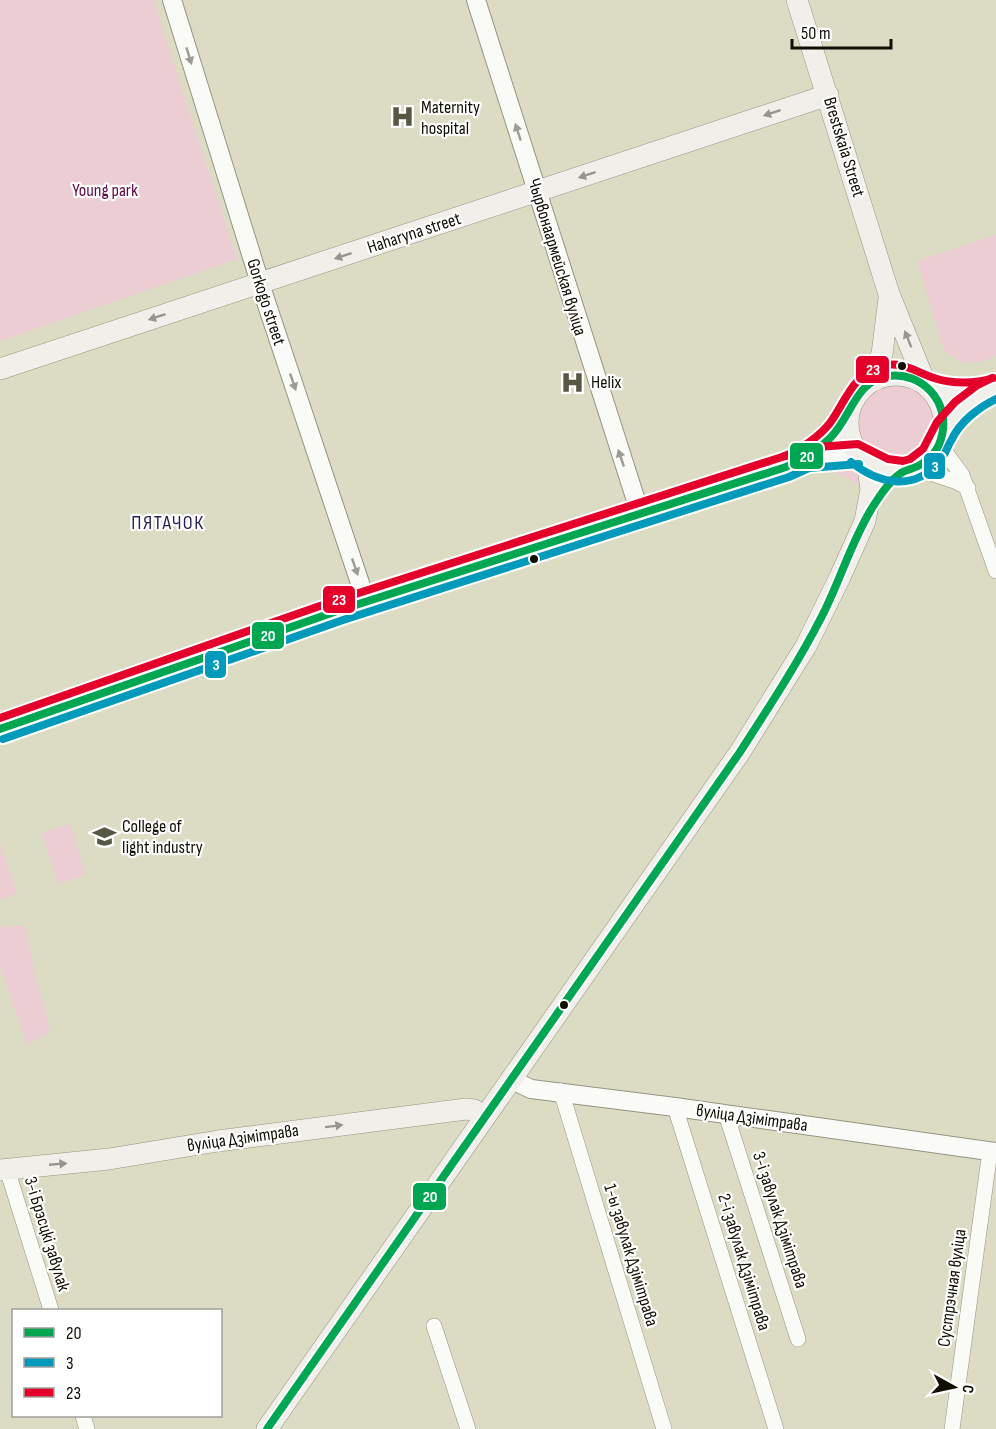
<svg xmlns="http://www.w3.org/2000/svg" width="996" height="1429" font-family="'Sofia Sans Condensed',sans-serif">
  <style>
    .green { fill: #eccdd3 }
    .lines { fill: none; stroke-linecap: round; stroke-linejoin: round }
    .minor-casing { stroke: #949482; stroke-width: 16 }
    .tertiary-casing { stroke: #949482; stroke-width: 20 }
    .secondary-casing { stroke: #949482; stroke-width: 22 }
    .minor { stroke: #fafaf6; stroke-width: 15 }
    .tertiary { stroke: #fafaf6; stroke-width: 18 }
    .secondary { stroke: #f1efe9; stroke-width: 21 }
    .bus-1-casing { stroke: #fff; stroke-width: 12 }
    .bus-2-casing { stroke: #fff; stroke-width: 12 }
    .bus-3-casing { stroke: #fff; stroke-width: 12 }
    .bus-1 { stroke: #00a651; stroke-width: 8 }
    .bus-2 { stroke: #029aba; stroke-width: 8 }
    .bus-3 { stroke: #e4002b; stroke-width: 8 }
    .oneway { fill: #9c9c94 }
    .oneway2 { fill: #97958d }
    .bus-dot { fill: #100f02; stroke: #fff; stroke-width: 2 }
    .labels { text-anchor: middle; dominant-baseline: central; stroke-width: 4.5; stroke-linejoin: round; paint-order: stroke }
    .poi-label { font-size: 18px; fill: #100f02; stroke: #fff; text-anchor: start }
    .street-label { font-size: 18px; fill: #100f02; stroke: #fff }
    .park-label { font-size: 18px; fill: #5e0c42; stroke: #fff }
    .neighbourhood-label { font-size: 20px; letter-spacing: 1.5px; fill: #281e58; stroke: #fff }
    .line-badge { stroke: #fff; stroke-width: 2 }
    .badge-label { font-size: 16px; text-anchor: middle; font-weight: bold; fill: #fff }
  </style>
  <rect width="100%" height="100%" fill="#dcdcc4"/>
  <!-- green -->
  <path class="green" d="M0,0H153L237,259L0,341Z
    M996,235V356L981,362H961L944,350L917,261Z
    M858 423a38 38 0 1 1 76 0a38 38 0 1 1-76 0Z
    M846,462C860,467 861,473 864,487L826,468Z
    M70,824L86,875L58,884L42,833Z
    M0,843L17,893L0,900Z
    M25,926L31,956L50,1032L27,1045L0,966V927Z"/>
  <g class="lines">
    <defs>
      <path id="minor" d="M940,445L962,475L996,571
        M915,468L957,482L968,488
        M561,1091L664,1429
        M675,1107L776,1429
        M726,1114L798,1339
        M7,1169L51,1310
        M434,1326L468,1429
        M83,1416L87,1429
        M952,1429L990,1151"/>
      <path id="tertiary" d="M172,0L265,299L366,601L786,467C812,455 831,439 848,416
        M476,0L640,513
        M806,458L858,454
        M510,1079L531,1089L675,1107L996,1152"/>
      <path id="secondary" d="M797,0L889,294L926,385
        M0,369L828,95
        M848 423a48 48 0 1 1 96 0a48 48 0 1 1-96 0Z
        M870,382L882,354L889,298
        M929,388L982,393
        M944,431C959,413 974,396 996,388
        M0,1170L109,1159L218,1141L466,1109L474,1110L484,1118
        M267,1429L740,752L806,646L840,577L865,521L871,489L867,462"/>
    </defs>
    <!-- minor casing -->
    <use href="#minor" class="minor-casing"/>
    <!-- tertiary casing -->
    <use href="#tertiary" class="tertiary-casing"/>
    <!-- secondary casing -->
    <use href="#secondary" class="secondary-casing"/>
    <!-- minor -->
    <use href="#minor" class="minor"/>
    <!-- tertiary -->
    <use href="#tertiary" class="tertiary"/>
    <!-- secondary -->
    <use href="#secondary" class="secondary"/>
    <defs>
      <path id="bus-1" d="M0,729L340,610L786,467C802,459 819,450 831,437C851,417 856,380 888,376C922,371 950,402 942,435C939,449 930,460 918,466C912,469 906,470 901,473C889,481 879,497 872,508C851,542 840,581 822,616C798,663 769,707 740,752L267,1429"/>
      <path id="bus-2" d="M851,462C877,483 913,492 938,463C945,456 947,447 952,439C960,422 979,407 996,399
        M3,739L343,620L789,477L809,468L859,464"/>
      <path id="bus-3" d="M786,456C802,448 818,438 830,423C846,401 852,375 881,366C902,360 915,372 934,378C952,384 975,384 993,378
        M0,718L337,600L782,457L804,448L858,444L888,459L903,461L910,459L923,449L937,422L955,402L976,386L992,378"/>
    </defs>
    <!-- bus-1 casing -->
    <use href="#bus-1" class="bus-1-casing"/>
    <!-- bus-2 casing -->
    <use href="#bus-2" class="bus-2-casing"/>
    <!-- bus-3 casing -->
    <use href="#bus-3" class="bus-3-casing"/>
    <!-- bus-1 -->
    <use href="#bus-1" class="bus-1"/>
    <!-- bus-2 -->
    <use href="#bus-2" class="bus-2"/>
    <!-- bus-3 -->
    <use href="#bus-3" class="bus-3"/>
  </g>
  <!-- one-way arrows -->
  <defs><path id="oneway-solid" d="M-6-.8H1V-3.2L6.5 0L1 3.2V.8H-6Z" transform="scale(1.5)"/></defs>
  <g class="oneway">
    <use href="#oneway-solid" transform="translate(189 56) rotate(73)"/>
    <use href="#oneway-solid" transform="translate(518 132) rotate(-108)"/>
    <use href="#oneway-solid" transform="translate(293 382) rotate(71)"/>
    <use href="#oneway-solid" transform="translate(621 458) rotate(-109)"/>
    <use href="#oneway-solid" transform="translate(355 567) rotate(71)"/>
  </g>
  <g class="oneway2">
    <use href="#oneway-solid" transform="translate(772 113) rotate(162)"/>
    <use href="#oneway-solid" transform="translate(587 175) rotate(162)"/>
    <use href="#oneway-solid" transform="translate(343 256) rotate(162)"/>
    <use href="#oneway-solid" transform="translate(157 317) rotate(162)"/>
    <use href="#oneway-solid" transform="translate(908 339) rotate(-112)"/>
    <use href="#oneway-solid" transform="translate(334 1126) rotate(-7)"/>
    <use href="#oneway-solid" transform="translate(58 1164) rotate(-5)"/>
  </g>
  <!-- icons -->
  <defs>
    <symbol id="hospital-bare" viewBox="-9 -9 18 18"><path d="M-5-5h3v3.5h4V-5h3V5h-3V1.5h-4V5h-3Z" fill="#575746" stroke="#fff" stroke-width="2.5" paint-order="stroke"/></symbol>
    <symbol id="university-bare" viewBox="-9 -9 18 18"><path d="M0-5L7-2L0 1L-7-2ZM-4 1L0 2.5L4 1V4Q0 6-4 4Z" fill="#575746" stroke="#fff" stroke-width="2.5" paint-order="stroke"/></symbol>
  </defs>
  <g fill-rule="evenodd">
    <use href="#hospital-bare" x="386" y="100" width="33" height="33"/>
    <use href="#hospital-bare" x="556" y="366" width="33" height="33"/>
    <use href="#university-bare" x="88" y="820" width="33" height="33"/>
  </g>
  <!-- markers -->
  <g class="bus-dot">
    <circle cx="902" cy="366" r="5"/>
    <circle cx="534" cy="559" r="5"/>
    <circle cx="564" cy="1005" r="5"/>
  </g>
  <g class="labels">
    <!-- poi labels -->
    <g class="poi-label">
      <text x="421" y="107">Maternity<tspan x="421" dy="21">hospital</tspan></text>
      <text x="591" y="382">Helix</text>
      <text x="122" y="826">College of<tspan x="122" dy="21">light industry</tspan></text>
    </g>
    <!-- street labels -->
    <g class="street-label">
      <text transform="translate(844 147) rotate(73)">Brestskaia Street</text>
      <text transform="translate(414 233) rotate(-18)">Haharyna street</text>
      <text transform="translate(557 257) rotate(73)">Чырвонаармейская вуліца</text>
      <text transform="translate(266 302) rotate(72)">Gorkogo street</text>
      <text transform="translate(752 1118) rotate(8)">вуліца Дзімітрава</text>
      <text transform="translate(243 1138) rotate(-8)">вуліца Дзімітрава</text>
      <text transform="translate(780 1220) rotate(72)">3-і завулак Дзімітрава</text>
      <text transform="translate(47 1234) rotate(73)">3-і Брэсцкі завулак</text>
      <text transform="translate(631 1255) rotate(73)">1-ы завулак Дзімітрава</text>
      <text transform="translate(744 1262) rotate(73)">2-і завулак Дзімітрава</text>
      <text transform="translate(952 1288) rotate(-82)">Сустрэчная вуліца</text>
    </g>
    <!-- park labels -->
    <g class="park-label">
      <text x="105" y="190">Young park</text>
    </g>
    <!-- neighbourhood labels -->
    <g class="neighbourhood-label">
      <text x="168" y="523">ПЯТАЧОК</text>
    </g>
  </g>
  <g class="line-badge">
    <rect x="855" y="355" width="35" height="29" rx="6" fill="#e4002b"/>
    <rect x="789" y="442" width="35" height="28" rx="6" fill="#00a651"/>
    <rect x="923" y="452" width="23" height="28" rx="6" fill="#029aba"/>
    <rect x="322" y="585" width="34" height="29" rx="6" fill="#e4002b"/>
    <rect x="251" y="621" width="34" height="29" rx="6" fill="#00a651"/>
    <rect x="204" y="650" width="23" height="29" rx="6" fill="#029aba"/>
    <rect x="412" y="1182" width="35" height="29" rx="6" fill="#00a651"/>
  </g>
  <g class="badge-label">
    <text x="873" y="375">23</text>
    <text x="807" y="462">20</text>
    <text x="935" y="472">3</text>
    <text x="339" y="605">23</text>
    <text x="268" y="641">20</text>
    <text x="216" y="670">3</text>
    <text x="430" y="1202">20</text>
  </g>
  <!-- legend -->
  <rect x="12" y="1309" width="210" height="108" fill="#ffffff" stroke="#9f9f9a" stroke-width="1.5"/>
  <rect x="24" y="1328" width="30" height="9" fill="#00a651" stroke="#9f9f9a" stroke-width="1.5"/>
  <text x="66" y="1339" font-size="18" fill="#100f02">20</text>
  <rect x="24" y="1358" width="30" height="9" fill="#029aba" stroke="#9f9f9a" stroke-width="1.5"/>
  <text x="66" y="1369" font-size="18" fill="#100f02">3</text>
  <rect x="24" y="1388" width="30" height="9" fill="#e4002b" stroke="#9f9f9a" stroke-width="1.5"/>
  <text x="66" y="1399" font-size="18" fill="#100f02">23</text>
  <!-- north arrow -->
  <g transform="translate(954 1387) rotate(98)" stroke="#ffffff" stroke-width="4.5" paint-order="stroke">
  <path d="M0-4.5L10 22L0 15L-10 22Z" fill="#100f02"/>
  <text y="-9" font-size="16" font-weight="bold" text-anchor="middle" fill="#100f02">С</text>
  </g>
  <!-- scale -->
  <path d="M792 39v9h99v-9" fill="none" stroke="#100f02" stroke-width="3"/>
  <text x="801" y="39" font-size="18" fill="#100f02" stroke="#ffffff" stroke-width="4.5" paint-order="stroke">50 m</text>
</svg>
